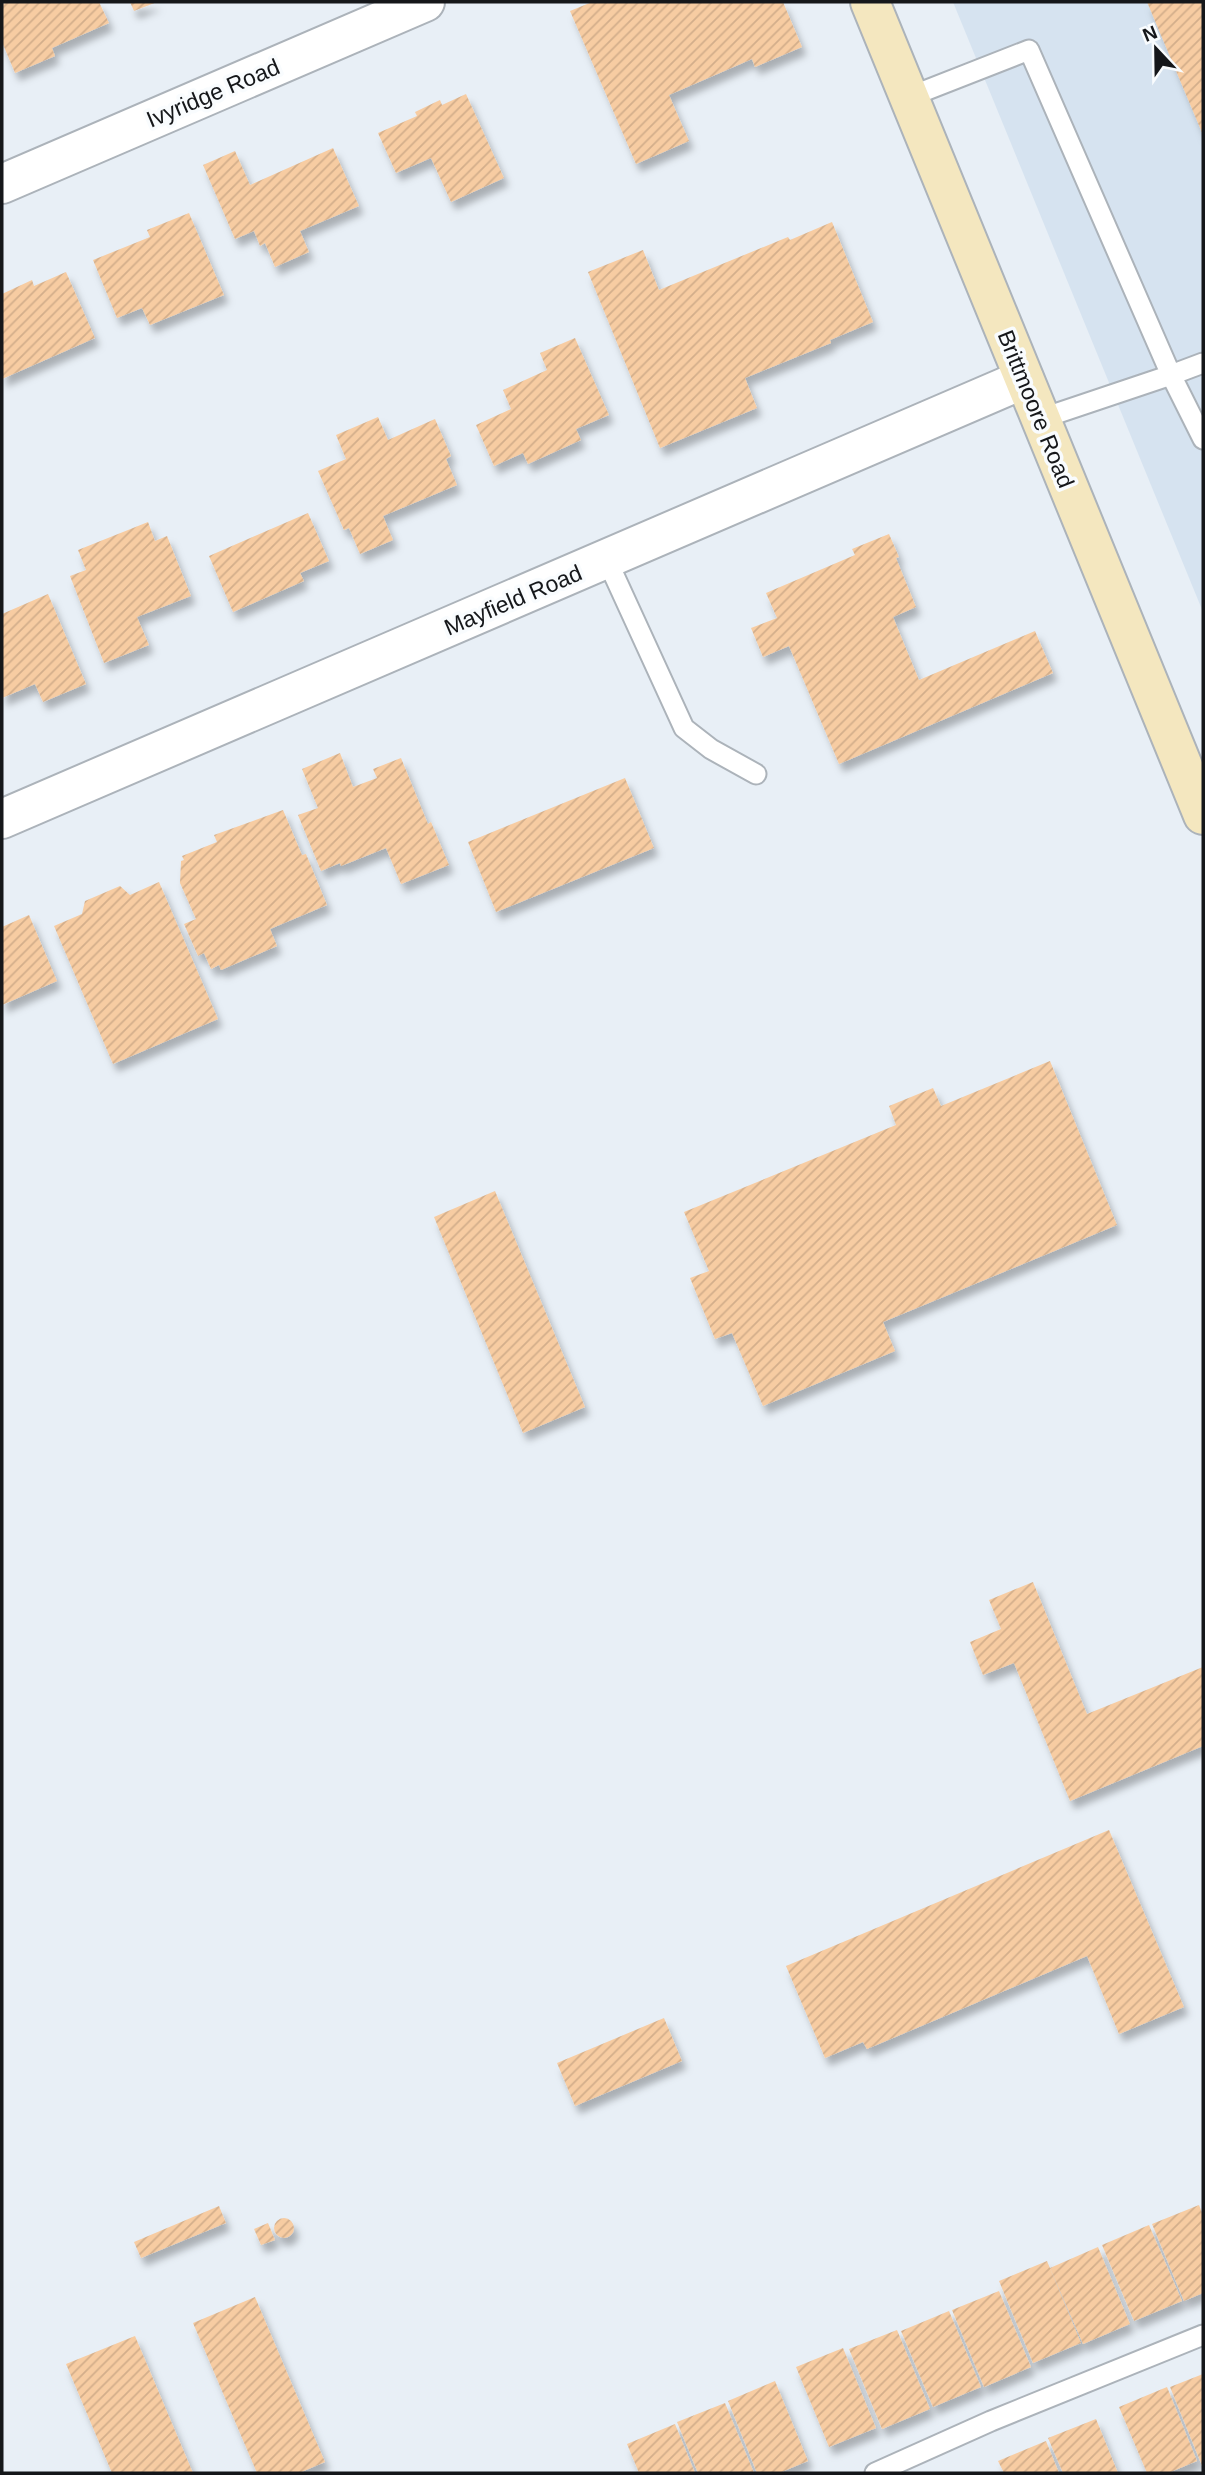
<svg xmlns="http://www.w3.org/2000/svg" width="1205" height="2475" font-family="Helvetica,sans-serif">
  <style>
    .built { fill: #d6e3f0 }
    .building { fill: url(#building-hatch); filter: url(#shadow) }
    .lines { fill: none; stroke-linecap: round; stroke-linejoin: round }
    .lane-casing { stroke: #acb3ba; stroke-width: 23 }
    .street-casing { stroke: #acb3ba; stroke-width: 42 }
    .secondary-casing { stroke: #acb3ba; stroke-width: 42 }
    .lane { stroke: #fff; stroke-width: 19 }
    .street { stroke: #fff; stroke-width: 38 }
    .secondary { stroke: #f4e7bf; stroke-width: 38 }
    .labels { text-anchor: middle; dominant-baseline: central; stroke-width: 7; stroke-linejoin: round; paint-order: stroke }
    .street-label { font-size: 23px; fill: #15171a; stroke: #f9fcfe }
  </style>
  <defs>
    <pattern id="building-hatch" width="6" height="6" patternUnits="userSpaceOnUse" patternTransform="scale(1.75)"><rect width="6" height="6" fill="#f7cca2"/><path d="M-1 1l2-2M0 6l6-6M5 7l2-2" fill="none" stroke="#d3ae8b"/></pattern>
    <filter id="shadow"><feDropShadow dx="4.5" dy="8" stdDeviation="3.5" flood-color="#0004"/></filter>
  </defs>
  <rect width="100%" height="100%" fill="#e8eff6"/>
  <!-- built -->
  <path class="built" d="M953,2H1203V612Z"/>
  <!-- building -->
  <path class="building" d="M8,2H99L109,23L52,48L55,56L15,73L2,42V4Z
    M130,2H157L134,11Z
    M592,2H783L802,47L755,67L752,59L669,95L689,141L636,164L570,11Z
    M1147,2H1203V135Z
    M466,94L504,178L451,202L431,158L396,173L378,133L417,116L415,112L440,100L442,105Z
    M333,148L359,206L300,231L309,252L275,267L265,243L260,246L254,231L235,239L203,165L235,151L250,185Z
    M189,213L224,295L150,325L142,308L117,318L93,260L150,237L147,230Z
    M832,222L873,322L830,340L831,343L745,378L757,408L660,448L588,272L643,250L659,290L788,237L790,240Z
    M66,272L95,338L2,379V294L32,280L34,286Z
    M575,338L609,415L576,429L581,440L528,464L523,453L494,466L476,425L511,409L503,390L547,370L540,353Z
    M378,417L388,440L435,419L451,456L446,459L457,485L383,516L393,540L360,554L349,528L344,530L318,471L346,459L336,435Z
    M308,513L329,561L300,573L304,581L233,612L209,556Z
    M148,522L155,541L167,536L191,596L137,617L149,645L104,663L70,576L86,570L78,550Z
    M889,534L899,557L896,558L916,607L893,617L919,680L1035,631L1053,673L839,764L789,646L763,657L751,628L777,618L766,593L855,555L852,549Z
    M48,594L86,684L43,702L35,684L2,698V614Z
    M340,753L353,787L377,778L373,769L401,758L428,824L431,822L449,865L401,884L386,848L341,866L340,863L321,871L298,815L318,808L302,769Z
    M625,778L654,848L496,912L468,842Z
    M283,810L302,855L306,854L327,905L270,929L277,946L221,970L219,965L211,969L204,953L198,956L184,924L196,919L180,883L181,861L184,860L182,856L217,842L214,835Z
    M159,882L218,1019L113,1064L54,926L82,914L85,901L120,886L130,895Z
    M29,915L57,981L2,1005V927Z
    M1050,1061L1117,1225L883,1322L895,1351L763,1406L732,1333L715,1339L690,1278L709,1271L684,1212L896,1125L889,1106L933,1088L941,1106Z
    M495,1191L585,1407L523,1433L434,1217Z
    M1033,1582L1087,1714L1203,1667V1746L1070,1801L1014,1663L983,1675L970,1642L1001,1629L989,1600Z
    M1109,1830L1184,2007L1119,2034L1087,1956L867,2049L863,2042L825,2058L786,1966Z
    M664,2018L682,2061L575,2106L557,2063Z
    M1199,2205L1203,2215V2293L1184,2301L1152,2224Z
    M219,2206L226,2223L141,2258L134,2242Z
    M274 2228a10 10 0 1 1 20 0a10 10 0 1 1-20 0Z
    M268,2223L275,2240L261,2245L254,2229Z
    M1149,2225L1182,2301L1134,2321L1102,2245Z
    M1098,2247L1130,2324L1083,2344L1050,2268Z
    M1047,2261L1081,2343L1033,2363L999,2281Z
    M999,2291L1031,2367L984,2387L952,2310Z
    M255,2297L325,2462L299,2473H257L193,2323Z
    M949,2311L981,2387L933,2407L901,2331Z
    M897,2330L930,2409L882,2429L849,2349Z
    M135,2336L193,2473H112L66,2364Z
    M843,2348L876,2428L829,2447L796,2367Z
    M1203,2374V2468L1170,2387Z
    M775,2381L808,2461L779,2473H757L728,2401Z
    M1167,2387L1197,2461L1168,2473H1147L1119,2407Z
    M725,2403L754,2473H698L677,2422Z
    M1096,2419L1118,2473H1063L1048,2438Z
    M675,2424L695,2473H639L627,2444Z
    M1046,2441L1059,2473H1004L998,2461Z"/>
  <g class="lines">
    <defs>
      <path id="lane" d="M909,97L1029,50L1171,375L1040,419
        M1203,363L1171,375L1203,439
        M607,560L684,728L711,749L756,774
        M875,2473L991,2421L1203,2335"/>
      <path id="street" d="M2,184L425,2
        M2,819L1024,379"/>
      <path id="secondary" d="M870,2L1203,815"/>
    </defs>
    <!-- lane casing -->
    <use href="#lane" class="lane-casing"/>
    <!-- street casing -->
    <use href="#street" class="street-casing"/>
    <!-- secondary casing -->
    <use href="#secondary" class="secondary-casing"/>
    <!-- lane -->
    <use href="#lane" class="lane"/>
    <!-- street -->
    <use href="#street" class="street"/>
    <!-- secondary -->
    <use href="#secondary" class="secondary"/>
  </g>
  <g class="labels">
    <!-- street labels -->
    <g class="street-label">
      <text transform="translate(213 93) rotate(-23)">Ivyridge Road</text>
      <text transform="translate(1036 409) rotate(68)">Brittmoore Road</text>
      <text transform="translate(513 600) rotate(-23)">Mayfield Road</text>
    </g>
  </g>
  <!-- border -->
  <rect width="1205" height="2475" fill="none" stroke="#15171a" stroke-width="7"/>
  <!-- north arrow -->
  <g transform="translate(1156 49) rotate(338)" stroke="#f9fcfe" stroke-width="5" paint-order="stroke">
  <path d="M0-5L12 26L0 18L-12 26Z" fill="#15171a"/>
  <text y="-10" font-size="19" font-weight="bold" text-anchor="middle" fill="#15171a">N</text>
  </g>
</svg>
